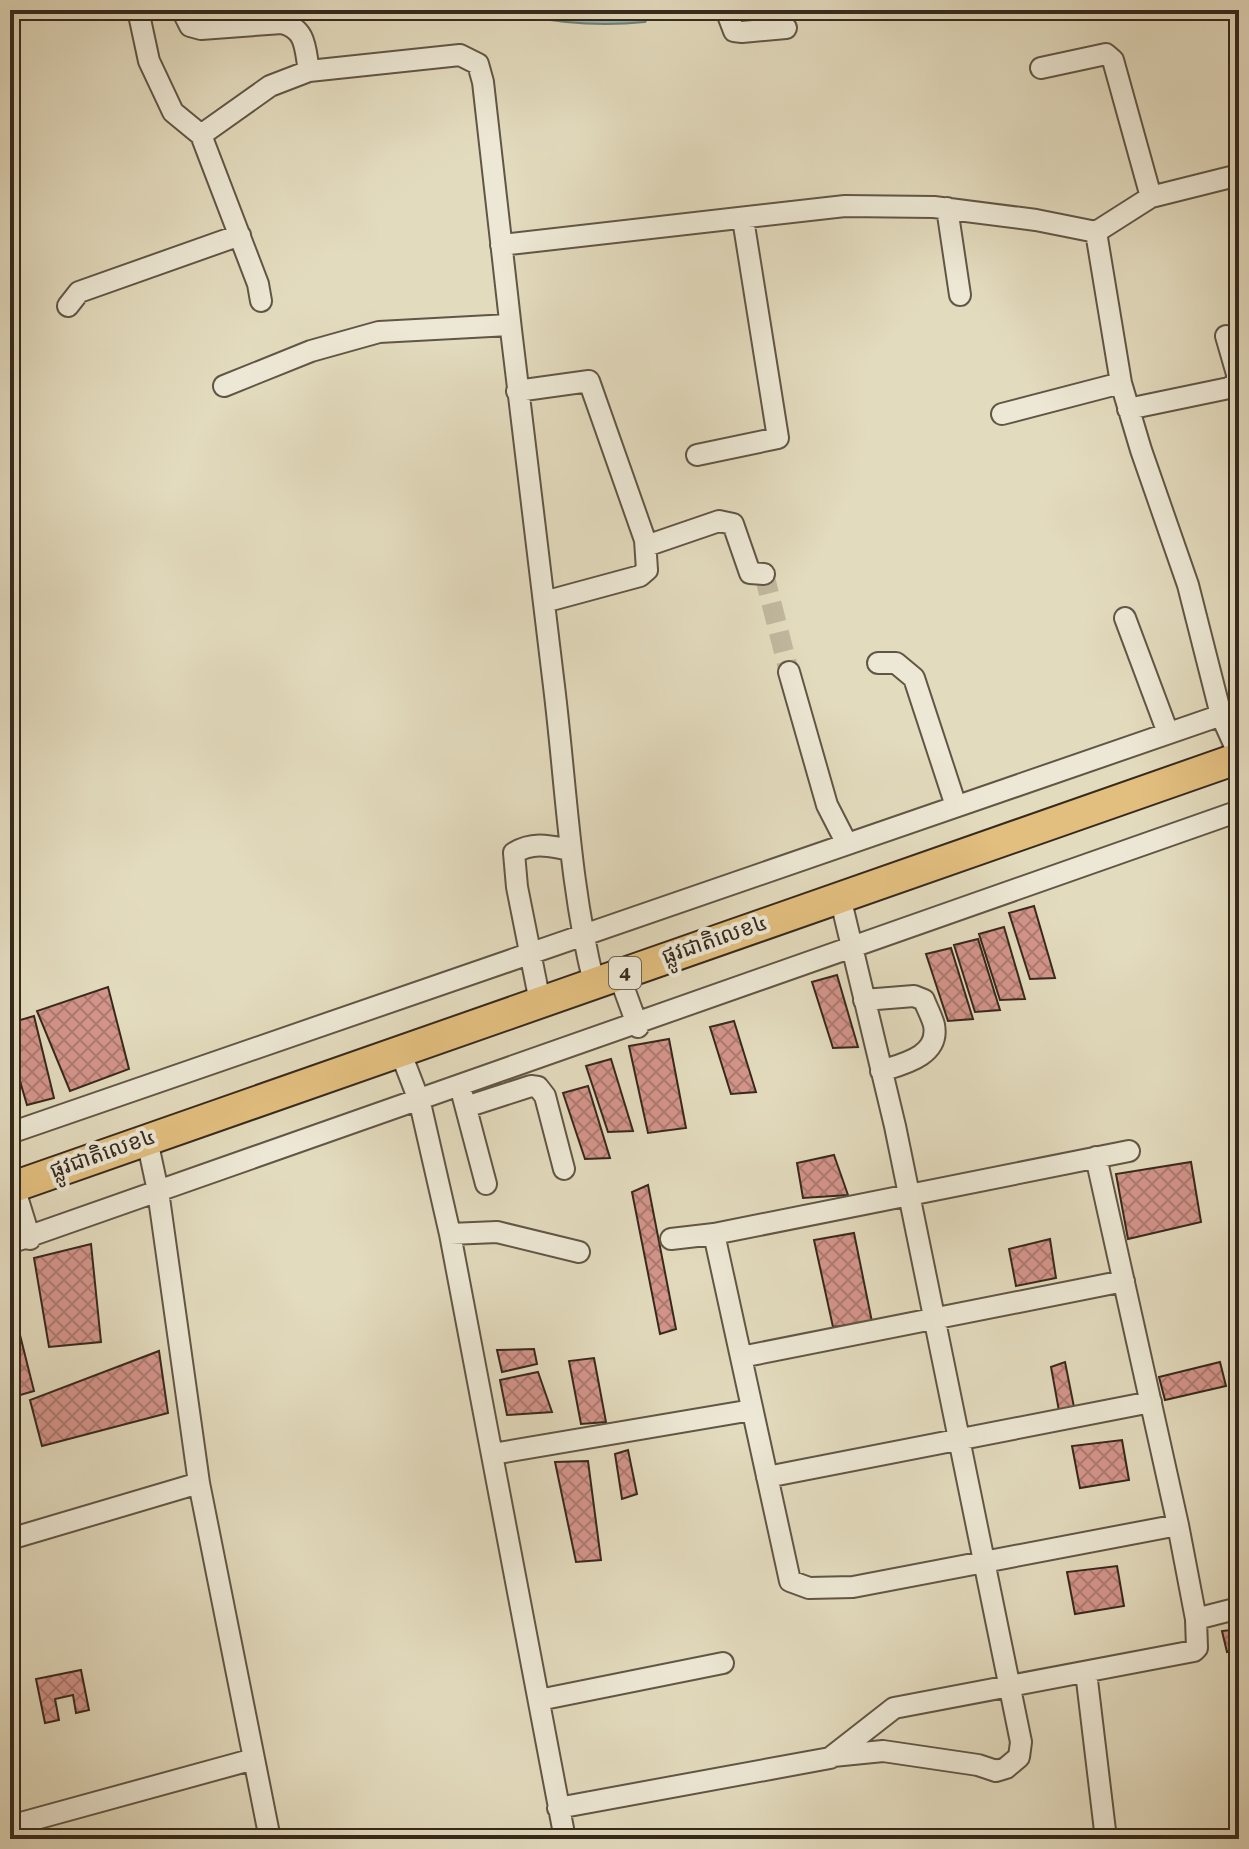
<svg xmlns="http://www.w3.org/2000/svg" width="1249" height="1849" font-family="Vollkorn,'Noto Sans Khmer',serif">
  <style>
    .water { fill: url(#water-rules); stroke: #6f8178; stroke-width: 2 }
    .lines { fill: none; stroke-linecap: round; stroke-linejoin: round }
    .shore { stroke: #667269; stroke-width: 2 }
    .building { fill: url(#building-cross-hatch); stroke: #36291d; stroke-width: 2 }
    .minor-tunnel { stroke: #c0b79e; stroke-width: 20; stroke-dasharray: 20 10; stroke-linecap: butt }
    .minor-casing { stroke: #615645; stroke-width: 24 }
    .highway-casing { stroke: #36291d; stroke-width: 34 }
    .minor { stroke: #ede8d5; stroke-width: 20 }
    .highway { stroke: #e2be7f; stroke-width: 30 }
    .labels { text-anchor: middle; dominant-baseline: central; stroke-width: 8; stroke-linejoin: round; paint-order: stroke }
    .shield { fill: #ede8d5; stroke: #6d6254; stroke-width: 2 }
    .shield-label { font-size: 20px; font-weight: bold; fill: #36291d }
    .street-label { font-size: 22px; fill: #36291d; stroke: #ede8d5 }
  </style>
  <defs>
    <pattern id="water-rules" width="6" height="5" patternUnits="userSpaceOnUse" patternTransform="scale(2)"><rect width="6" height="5" fill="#95bbb5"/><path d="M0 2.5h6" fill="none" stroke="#7a9893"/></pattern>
    <pattern id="building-cross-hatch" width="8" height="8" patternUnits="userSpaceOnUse" patternTransform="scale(2)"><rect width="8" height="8" fill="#d4958b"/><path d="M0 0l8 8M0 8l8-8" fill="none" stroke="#ad7a71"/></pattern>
  </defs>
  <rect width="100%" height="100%" fill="#e3dbbe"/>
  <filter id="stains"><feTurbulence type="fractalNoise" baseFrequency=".0025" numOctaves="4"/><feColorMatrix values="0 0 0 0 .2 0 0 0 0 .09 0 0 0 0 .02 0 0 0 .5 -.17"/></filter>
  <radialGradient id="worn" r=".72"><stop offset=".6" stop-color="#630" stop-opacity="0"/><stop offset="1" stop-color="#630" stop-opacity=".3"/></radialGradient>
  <!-- water -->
  <path class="water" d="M522,10H654L645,22C604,26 566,24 525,16Z"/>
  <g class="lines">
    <!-- shore -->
    <path class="shore" d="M537,10C559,14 628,26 644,10"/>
  </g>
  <!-- building -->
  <path class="building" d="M1034,906L1055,978L1030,979L1009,913Z
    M1004,927L1025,999L1000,1000L979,934Z
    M978,939L1000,1010L975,1012L954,945Z
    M951,948L973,1019L948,1021L926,954Z
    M837,975L858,1047L833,1048L812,982Z
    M108,987L129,1069L70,1091L37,1011Z
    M34,1016L54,1098L27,1105L10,1047V1023Z
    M734,1021L756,1092L731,1094L710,1027Z
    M669,1039L686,1128L648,1133L629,1046Z
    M611,1059L633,1131L608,1132L586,1066Z
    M588,1086L610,1158L585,1159L563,1093Z
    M834,1155L848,1195L803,1198L797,1163Z
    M1191,1162L1201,1222L1128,1239L1116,1174Z
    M648,1185L676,1329L660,1334L632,1192Z
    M854,1233L872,1322L833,1327L814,1240Z
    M1050,1239L1056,1278L1016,1286L1009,1249Z
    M91,1244L101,1342L49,1347L34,1258Z
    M10,1295L34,1391L10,1398Z
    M534,1349L537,1364L502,1372L497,1350Z
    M159,1351L168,1413L42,1446L30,1400Z
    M594,1358L606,1422L581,1424L569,1361Z
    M1065,1362L1074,1407L1059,1411L1051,1367Z
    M1220,1362L1226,1386L1165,1400L1159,1377Z
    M538,1372L552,1412L507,1415L500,1380Z
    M1122,1440L1129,1480L1080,1488L1072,1446Z
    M628,1450L637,1494L622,1499L615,1454Z
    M588,1461L601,1560L576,1562L555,1462Z
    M1239,1487V1526L1233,1490Z
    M1117,1566L1124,1606L1075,1614L1067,1572Z
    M1239,1629V1650L1227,1652L1222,1631Z
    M81,1670L89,1710L76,1713L73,1695L55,1699L59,1720L45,1723L36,1679Z"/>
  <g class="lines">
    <!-- minor-tunnel -->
    <path class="minor-tunnel" d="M764,574L789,672"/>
    <defs>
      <path id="minor" d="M138,10L149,61L173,112L201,135L270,86L309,71L460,55L478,64L483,82C505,281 528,479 553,678C566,780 569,883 594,983
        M182,10L190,26L201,29L282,23C307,29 305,50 309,71
        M726,10L734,31L742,32L786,28
        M1041,68L1106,54L1113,60L1151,197
        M201,135L258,284L261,301
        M947,208L960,295
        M1096,232L1151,197L1239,175
        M501,245L845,206L934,207L1036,220L1096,232L1121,383L1141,450L1188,585L1221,715L1239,755
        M68,306L79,292L240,235
        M224,386L311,351L379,332L509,325
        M517,391L589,381L645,540L649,545L719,521L733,524L750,573L764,574
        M1128,409L1229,388L1237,382V374L1226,336
        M1002,414L1121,383
        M697,455L778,438L743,219
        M544,602L640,576L647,570L645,540
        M1125,618L1168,733
        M878,663H896L914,678L956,806
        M789,672L827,805L847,844
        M619,975L638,1027
        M864,1000L914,996L924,1000C927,1008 932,1017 934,1025C940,1056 903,1064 881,1071
        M540,1002L517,887L514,853C533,841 550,846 570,850
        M400,1051L420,1103L450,1234L565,1839
        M463,1097L486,1184
        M466,1107L531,1086L538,1087L545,1096L564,1169
        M10,1133L1239,709
        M147,1140L158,1191L199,1483L270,1839
        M14,1187L30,1239
        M450,1234L497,1232L579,1252
        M714,1234L790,1581L809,1588L853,1587L1178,1525
        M671,1239L714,1234L1129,1151
        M10,1243L1239,811
        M741,1357L1124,1281
        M493,1454L752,1410
        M767,1477L1151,1402
        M10,1539L199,1483
        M1196,1619L1239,1608
        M1086,1672L1106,1839
        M539,1700L723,1663
        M833,1756L883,1751L978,1765L996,1771L1006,1768L1019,1757L1021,1742L895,1126L840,897
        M558,1808L830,1758L894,1708L1194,1651L1197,1648L1196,1619L1178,1525L1096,1157
        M10,1826L254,1759"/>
      <path id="highway" d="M10,1188L1239,758"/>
    </defs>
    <!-- minor casing -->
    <use href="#minor" class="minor-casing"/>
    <!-- highway casing -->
    <use href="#highway" class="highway-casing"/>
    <!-- minor -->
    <use href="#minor" class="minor"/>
    <!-- highway -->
    <use href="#highway" class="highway"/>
  </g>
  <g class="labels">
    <!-- shield labels -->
    <rect class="shield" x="609" y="957" width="32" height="32" rx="6"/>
    <g class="shield-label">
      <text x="625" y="973">4</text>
    </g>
    <!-- street labels -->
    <g class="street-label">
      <text transform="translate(715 941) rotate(-19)">ផ្លូវជាតិលេខ៤</text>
      <text transform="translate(103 1155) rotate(-19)">ផ្លូវជាតិលេខ៤</text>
    </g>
  </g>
  <!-- margin -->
  <rect width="1249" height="1849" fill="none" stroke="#e3dbbe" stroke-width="40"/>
  <rect x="12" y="12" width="1225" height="1825" fill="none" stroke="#36291d" stroke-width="4"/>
  <rect x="20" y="20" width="1209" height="1809" fill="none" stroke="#36291d" stroke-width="2"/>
  <rect width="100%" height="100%" filter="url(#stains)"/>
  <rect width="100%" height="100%" fill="url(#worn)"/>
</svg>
